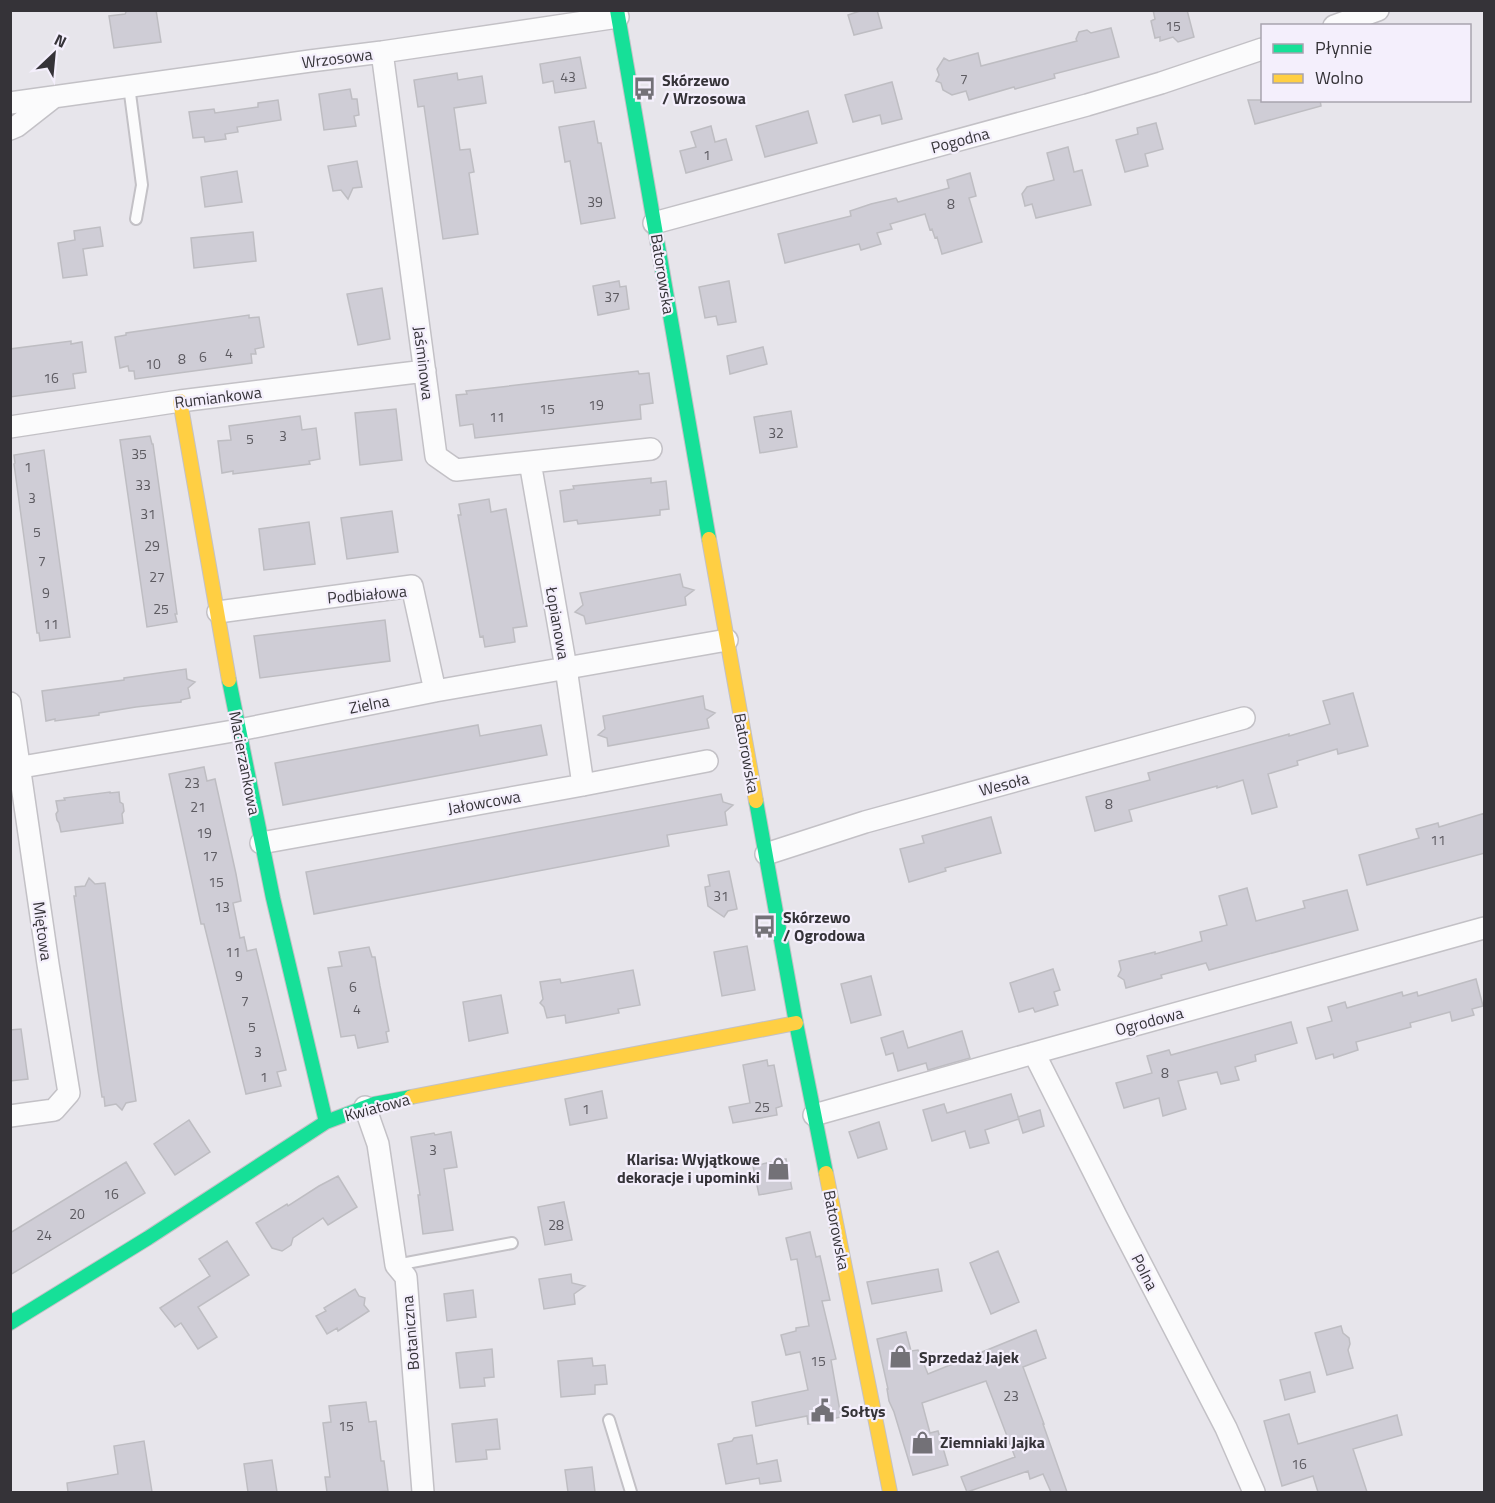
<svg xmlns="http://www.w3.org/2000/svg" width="1495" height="1503" font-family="'Titillium Web',sans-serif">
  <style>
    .building { fill: #cfcdd6; stroke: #bebdc2; stroke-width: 1.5 }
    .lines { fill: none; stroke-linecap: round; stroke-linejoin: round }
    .lane-casing { stroke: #c3c1c6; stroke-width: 14 }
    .street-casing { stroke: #c3c1c6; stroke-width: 24 }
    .fast-casing { stroke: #c3c1c6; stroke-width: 16 }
    .slow-casing { stroke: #c3c1c6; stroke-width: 16 }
    .lane { stroke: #fbfbfc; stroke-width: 10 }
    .street { stroke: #fbfbfc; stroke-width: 21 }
    .fast { stroke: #16e098; stroke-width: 14 }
    .slow { stroke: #ffcf43; stroke-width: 14 }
    .labels { text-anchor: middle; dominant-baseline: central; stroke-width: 4.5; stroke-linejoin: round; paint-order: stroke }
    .number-label { font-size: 14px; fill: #5c5a60 }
    .street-label { font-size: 16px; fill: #353338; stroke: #f4effc }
    .poi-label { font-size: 16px; font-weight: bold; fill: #353338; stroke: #f4effc; text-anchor: start }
  </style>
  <rect width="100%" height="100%" fill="#e7e5eb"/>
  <!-- building -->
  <path class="building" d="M127,10H156L161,42L114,48L109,16L125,14Z
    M863,10H877L882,28L854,35L848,15Z
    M1153,10H1187L1194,37L1178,42L1173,37L1160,41V37L1155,38L1151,21L1155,19Z
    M1111,28L1119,57L1054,74L1055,78L1015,89L1014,87L969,100L966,91L952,95L943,90L941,83L936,81L939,75L937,69L944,58L949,61L978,53L981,66L1077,41L1076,39L1079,32L1087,30L1091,33Z
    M580,57L586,88L555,93L553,81L543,83L540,64Z
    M457,73L458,80L482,76L486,103L454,108L460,150L470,149L474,172L469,173L478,234L443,239L424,106L418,107L414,80Z
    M892,82L902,119L882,124L880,115L853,122L845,95Z
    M350,89L352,99H357L359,115L354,116L356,126L324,130L319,94Z
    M278,100L281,120L237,127L238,132L225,134L226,139L205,142L204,137L193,138L189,112L214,109L215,113L258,107V103Z
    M1248,100H1320L1321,106L1255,124Z
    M808,111L817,143L765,157L756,126Z
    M594,121L598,143H601L615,218L581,224L570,161L565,162L559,127Z
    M1156,123L1163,149L1145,154L1148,166L1125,172L1116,140L1138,134L1137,128Z
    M711,126L715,142L726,139L732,160L686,173L680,151L696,147L691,132Z
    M1068,147L1074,172L1082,170L1091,205L1036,218L1032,204L1025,206L1022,194L1027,187L1054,180L1047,153Z
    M357,161L362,187L353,188L348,199L341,190L333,191L328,166Z
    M237,171L242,202L205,207L201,177Z
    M970,173L976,196L969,198L982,242L942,254L937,237L935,238L932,229L930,230L925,214L890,224L892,229L877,233L881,244L861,250L859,244L785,263L778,234L851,216L850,211L871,204L896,198L898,202L949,188L947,180Z
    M100,227L103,246L83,249L87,275L63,278L58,243L75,240L74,231Z
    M253,232L256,261L194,268L191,238Z
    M619,281L620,287L626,286L629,309L598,315L593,286Z
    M729,281L736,322L718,325L716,316L705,318L699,287Z
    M382,288L390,339L358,345L347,294Z
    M249,315V318L259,317L264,347L255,349L256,354H251L252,363L135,379L134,371H129L128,366L120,368L115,337L126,335V333Z
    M71,341V344L82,342L86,372L73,374L75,388L10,397V349Z
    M763,347L767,364L730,374L727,356Z
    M638,371L639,374L649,373L653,403L640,405L641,419L475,438L473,424L460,426L456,395L467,394L466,391Z
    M396,409L402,460L360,465L355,413Z
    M791,411L797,447L760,453L754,417Z
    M300,416L302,430L316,428L320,459L309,461L310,464L233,474V471L222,473L218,441L231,440L229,426Z
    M150,436L152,444H153L177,614H175L177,622L147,627L120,440Z
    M44,450L70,637L40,641L39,633H37L14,464L15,463L14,455Z
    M651,478V483L666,481L669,509L660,510V515L578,524L577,520L564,522L560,491L574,489L573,486Z
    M489,499L491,512L506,509L527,626L513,628L515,642L485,647L483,636L480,637L458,515H461L459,504Z
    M392,511L398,552L347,559L341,518Z
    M309,522L315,564L264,570L259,529Z
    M680,574L683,587L694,590L685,597L686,605L586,624L584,616L575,612L583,605L580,593Z
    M385,620L390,661L260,678L254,636Z
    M186,669L187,679L195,682L188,688L190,698L181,700V702L136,707L99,713V715L55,721V719L46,721L42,691L124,680V678Z
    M1353,693L1368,746L1338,754L1337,749L1297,761L1298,765L1268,774L1277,807L1252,814L1243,780L1217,788V786L1129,810L1132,821L1095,831L1086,797L1150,780L1148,773L1289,734V736L1330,724L1323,701Z
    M703,696L705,709L715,713L707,719L709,728L608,746L607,738L598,735L605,729L603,716Z
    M478,725L480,736L541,725L547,755L283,805L275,763Z
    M204,767L207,781L215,779L236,874L241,901L233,903L240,938L244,937L247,951L256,949L286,1070L277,1072L281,1086L246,1094L204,924H201L169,774Z
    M110,792V793L119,792L120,802L123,804L124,811L122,814L123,823L61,832L59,823L57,820L56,814L58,811L56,801L65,800L64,798Z
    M721,794L723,802L733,805L725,812L727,825L667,835L669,846L314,914L306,872Z
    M1485,813V853L1367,885L1359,855L1419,838L1416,829L1438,823L1439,827Z
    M991,817L1001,853L945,868L946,871L909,882L900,849L924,843L922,836Z
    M729,871L737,909L728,911L724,917L708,906L705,887L710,886L708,875Z
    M89,878L95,884L105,883L122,1007L136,1101L126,1103L122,1110L116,1104L105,1106L104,1097H102L98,1071L74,896H76L75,887L85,886Z
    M1247,888L1256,921L1305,908L1303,901L1347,890L1358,930L1209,970L1206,963L1161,975L1162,978L1126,988L1124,980L1118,976L1121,970L1119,961L1155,952V954L1202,941L1200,932L1227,925L1219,896Z
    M747,946L755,990L722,996L714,952Z
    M369,947L372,957H375L380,986L389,1031L386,1032L388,1042L358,1048L355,1035L341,1037L328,968L342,966L339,952Z
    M1053,969L1060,990L1054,992L1058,1005L1035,1012L1033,1008L1019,1012L1010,983Z
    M633,970L640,1005L618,1009L619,1013L566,1023L565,1015L547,1018L544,1007L540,1003L543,999L540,982L560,979L561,983Z
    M871,976L881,1015L851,1023L841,984Z
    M1476,979L1483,1006L1472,1009L1474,1015L1452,1021L1450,1012L1410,1023L1411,1027L1356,1042L1358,1050L1334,1058L1333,1054L1316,1059L1307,1028L1332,1021L1328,1007L1345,1002L1347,1008L1402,992L1403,996L1417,992L1418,996Z
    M501,995L508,1033L469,1041L463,1002Z
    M1291,1022L1297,1043L1255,1055L1256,1061L1235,1067L1239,1080L1221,1084L1217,1072L1178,1081L1186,1109L1163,1116L1159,1098L1124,1108L1116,1083L1152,1073L1147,1056L1169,1050L1171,1055Z
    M21,1029L28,1079L10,1081V1030Z
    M903,1031L908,1048L962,1031L970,1058L928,1070L926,1063L898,1071L893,1053L886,1055L881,1038Z
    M767,1060L768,1066L774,1065L782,1106L776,1108L777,1115L733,1123L729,1107L750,1103L743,1065Z
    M602,1091L607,1118L570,1125L565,1099Z
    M1011,1094L1019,1119L985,1130L989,1143L970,1148L965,1131L932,1141L923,1110L944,1104L947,1113Z
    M1040,1110L1044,1126L1023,1133L1018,1117Z
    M189,1120L210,1152L175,1175L154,1144Z
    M879,1122L887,1149L858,1158L849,1132Z
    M451,1132L457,1167L444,1169L453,1230L423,1234L418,1195H420L411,1137L434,1133L435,1135Z
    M786,1159L792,1189L759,1195L753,1166Z
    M126,1162L145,1193L10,1275V1233Z
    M338,1176L357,1207L328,1225L323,1218L293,1238L291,1245L282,1251L272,1248L256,1223L287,1204L288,1206L319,1186Z
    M564,1202L572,1240L545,1245L538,1207Z
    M810,1232L816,1257L820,1256L830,1300L822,1301L836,1359L831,1360L841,1417L808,1424L807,1416L756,1426L752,1402L808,1390L800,1352L786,1355L781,1335L796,1331V1328L809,1326L797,1259L791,1260L786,1238Z
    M227,1241L249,1275L198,1307L217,1337L198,1349L181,1323L175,1327L160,1308L210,1276L199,1259Z
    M998,1251L1019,1302L991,1314L970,1263Z
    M938,1269L942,1291L872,1304L867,1282Z
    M571,1274L572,1283L585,1286L574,1294L575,1304L544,1309L539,1279Z
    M355,1289L359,1296L365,1298L364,1305L369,1311L338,1331L337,1328L327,1334L316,1316L326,1311L324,1308Z
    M473,1290L476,1317L447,1321L444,1294Z
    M1341,1326L1343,1333L1349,1338L1350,1344L1348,1350L1353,1368L1327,1375L1315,1333Z
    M1036,1330L1046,1358L1023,1367L1044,1424H1043L1067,1492H1051L1043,1474L1030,1479L1028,1471L967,1492L961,1477L1015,1457L986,1381L922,1403L930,1433L938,1431L948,1465L913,1475L894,1412L889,1401L887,1389H888L877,1339L906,1332L911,1351L918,1350L928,1374Z
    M492,1349L494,1377L484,1378L485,1386L460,1388L456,1353Z
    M592,1358L593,1366L605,1365L607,1384L595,1385V1394L561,1397L558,1361Z
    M1310,1372L1315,1392L1285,1400L1280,1380Z
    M366,1402L369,1422L376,1421L381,1461H384L388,1491L375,1492H327L325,1477H330L323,1423L331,1422L329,1406Z
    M1289,1414L1298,1444L1397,1415L1402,1435L1353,1449L1367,1492H1318L1313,1476L1282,1486L1264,1421Z
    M497,1419L500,1449L486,1450L487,1459L456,1462L452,1424Z
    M752,1435L757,1464L777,1460L781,1481L760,1484L759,1478L726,1484L718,1444L732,1441L734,1438Z
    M144,1441L152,1492H68L67,1483L118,1474L114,1446Z
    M272,1460L277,1492H248L244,1464Z
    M592,1467L595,1492H568L565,1470Z"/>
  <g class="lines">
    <defs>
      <path id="lane" d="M129,86L142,185L136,219
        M396,1265L512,1243
        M609,1420L631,1492"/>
      <path id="street" d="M1334,26L1378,10
        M382,52L436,456L456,470L651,449
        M10,103L310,61L382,52L618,17
        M10,129L17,126L54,97
        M654,223L1087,105L1161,83L1262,49
        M10,427L180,401L425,371
        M530,462L566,668L583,785
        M218,612L412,586L435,691
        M10,703L48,964L69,1093L54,1110L10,1116
        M10,769L239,730L435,691L727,640
        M261,843L583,785L707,761
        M766,854L865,822L1244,718
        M1034,1053L1116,1216L1226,1428L1254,1492
        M365,1107L378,1144L396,1265L406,1277L423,1492
        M814,1115L1034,1053L1484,928"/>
      <path id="fast" d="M617,10L709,539
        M229,680L273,898L326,1122
        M756,801L796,1023L826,1173
        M10,1323L148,1238L326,1122L374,1104L411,1097"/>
      <path id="slow" d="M180,401L229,680
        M709,539L756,801
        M411,1097L796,1023
        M826,1173L890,1492"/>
    </defs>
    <!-- lane casing -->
    <use href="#lane" class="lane-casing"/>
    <!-- street casing -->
    <use href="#street" class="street-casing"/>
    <!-- fast casing -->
    <use href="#fast" class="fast-casing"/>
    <!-- slow casing -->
    <use href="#slow" class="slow-casing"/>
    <!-- lane -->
    <use href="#lane" class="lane"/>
    <!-- street -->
    <use href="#street" class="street"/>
    <!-- fast -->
    <use href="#fast" class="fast"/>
    <!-- slow -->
    <use href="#slow" class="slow"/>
  </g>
  <!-- icons -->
  <defs>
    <symbol id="bus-bare" viewBox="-9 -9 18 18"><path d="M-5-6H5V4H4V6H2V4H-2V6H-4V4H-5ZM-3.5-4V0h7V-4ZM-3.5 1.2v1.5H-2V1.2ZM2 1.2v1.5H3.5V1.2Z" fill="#737177" stroke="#f4effc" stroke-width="2.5" paint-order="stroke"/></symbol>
    <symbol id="shop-bare" viewBox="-9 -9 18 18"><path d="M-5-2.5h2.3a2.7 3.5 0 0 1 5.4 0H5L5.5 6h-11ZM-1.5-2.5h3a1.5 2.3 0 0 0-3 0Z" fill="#737177" stroke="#f4effc" stroke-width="2.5" paint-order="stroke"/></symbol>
    <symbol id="civic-bare" viewBox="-9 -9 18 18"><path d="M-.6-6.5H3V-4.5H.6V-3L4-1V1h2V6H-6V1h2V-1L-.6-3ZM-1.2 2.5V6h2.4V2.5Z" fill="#737177" stroke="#f4effc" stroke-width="2.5" paint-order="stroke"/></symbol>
  </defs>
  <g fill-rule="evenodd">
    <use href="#bus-bare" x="628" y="72" width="33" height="33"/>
    <use href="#bus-bare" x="748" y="910" width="33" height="33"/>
    <use href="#shop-bare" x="762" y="1152" width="33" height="33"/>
    <use href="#shop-bare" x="884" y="1340" width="33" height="33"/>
    <use href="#civic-bare" x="806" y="1394" width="33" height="33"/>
    <use href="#shop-bare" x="906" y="1426" width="33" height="33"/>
  </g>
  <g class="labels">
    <!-- number labels -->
    <g class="number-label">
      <text x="1173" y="25">15</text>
      <text x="568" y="76">43</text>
      <text x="964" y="78">7</text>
      <text x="707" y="154">1</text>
      <text x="595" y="201">39</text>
      <text x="951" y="203">8</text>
      <text x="612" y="296">37</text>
      <text x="229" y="352">4</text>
      <text x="203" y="356">6</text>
      <text x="182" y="358">8</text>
      <text x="153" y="363">10</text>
      <text x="51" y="377">16</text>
      <text x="596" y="404">19</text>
      <text x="547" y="408">15</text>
      <text x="497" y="416">11</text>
      <text x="776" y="432">32</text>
      <text x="283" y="435">3</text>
      <text x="250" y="438">5</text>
      <text x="139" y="453">35</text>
      <text x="28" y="466">1</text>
      <text x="143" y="484">33</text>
      <text x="32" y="497">3</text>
      <text x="148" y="513">31</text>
      <text x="37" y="531">5</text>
      <text x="152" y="545">29</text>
      <text x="42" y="560">7</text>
      <text x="157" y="576">27</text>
      <text x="46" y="592">9</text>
      <text x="161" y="608">25</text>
      <text x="51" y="623">11</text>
      <text x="192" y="782">23</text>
      <text x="1109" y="803">8</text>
      <text x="198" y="806">21</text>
      <text x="204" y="832">19</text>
      <text x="1438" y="839">11</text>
      <text x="210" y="855">17</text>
      <text x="216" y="881">15</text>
      <text x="721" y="895">31</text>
      <text x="222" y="906">13</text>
      <text x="233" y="951">11</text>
      <text x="239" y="975">9</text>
      <text x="353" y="986">6</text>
      <text x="245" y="1000">7</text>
      <text x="357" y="1008">4</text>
      <text x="252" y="1026">5</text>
      <text x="258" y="1051">3</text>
      <text x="1165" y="1072">8</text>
      <text x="264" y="1076">1</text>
      <text x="762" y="1106">25</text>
      <text x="586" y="1108">1</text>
      <text x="433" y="1149">3</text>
      <text x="111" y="1193">16</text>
      <text x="77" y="1213">20</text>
      <text x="556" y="1224">28</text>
      <text x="44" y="1234">24</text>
      <text x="818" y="1360">15</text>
      <text x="1011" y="1395">23</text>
      <text x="346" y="1425">15</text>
      <text x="1299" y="1463">16</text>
    </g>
    <!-- street labels -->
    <g class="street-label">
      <text transform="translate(337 58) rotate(-7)">Wrzosowa</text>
      <text transform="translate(960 140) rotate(-15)">Pogodna</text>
      <text transform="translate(663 274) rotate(81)">Batorowska</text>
      <text transform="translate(424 363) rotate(83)">Jaśminowa</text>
      <text transform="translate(218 397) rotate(-7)">Rumiankowa</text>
      <text transform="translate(367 594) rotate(-5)">Podbiałowa</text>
      <text transform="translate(558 623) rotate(80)">Łopianowa</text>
      <text transform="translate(369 704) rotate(-11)">Zielna</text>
      <text transform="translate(747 753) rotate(80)">Batorowska</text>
      <text transform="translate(245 763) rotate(79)">Macierzankowa</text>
      <text transform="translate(1004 784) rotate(-15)">Wesoła</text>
      <text transform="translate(484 802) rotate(-10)">Jałowcowa</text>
      <text transform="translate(43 931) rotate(82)">Miętowa</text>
      <text transform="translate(1149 1021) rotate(-15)">Ogrodowa</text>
      <text transform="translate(377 1107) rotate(-15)">Kwiatowa</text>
      <text transform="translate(837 1230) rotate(79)">Batorowska</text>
      <text transform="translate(1145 1272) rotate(63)">Polna</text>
      <text transform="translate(410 1333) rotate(-95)">Botaniczna</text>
    </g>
    <!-- poi labels -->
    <g class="poi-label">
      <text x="662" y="80">Skórzewo<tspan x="662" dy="18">/ Wrzosowa</tspan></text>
      <text x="783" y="917">Skórzewo<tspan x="783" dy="18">/ Ogrodowa</tspan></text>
      <text x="760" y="1159" text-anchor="end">Klarisa: Wyjątkowe<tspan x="760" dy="18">dekoracje i upominki</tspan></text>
      <text x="919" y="1357">Sprzedaż Jajek</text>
      <text x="841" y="1411">Sołtys</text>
      <text x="940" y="1442">Ziemniaki Jajka</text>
    </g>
  </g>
  <!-- border -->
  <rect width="1495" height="1503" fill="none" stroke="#353338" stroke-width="24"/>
  <!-- legend -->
  <rect x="1261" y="24" width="210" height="78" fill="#f4effc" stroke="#a8a4ae" stroke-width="1.5"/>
  <rect x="1273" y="44" width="30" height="9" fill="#16e098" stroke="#a8a4ae" stroke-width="1.5"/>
  <text x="1315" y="54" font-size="18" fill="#353338">Płynnie</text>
  <rect x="1273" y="74" width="30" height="9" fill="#ffcf43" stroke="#a8a4ae" stroke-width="1.5"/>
  <text x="1315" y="84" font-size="18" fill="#353338">Wolno</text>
  <!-- north arrow -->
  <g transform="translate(54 54) rotate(26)" stroke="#f4effc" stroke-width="4.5" paint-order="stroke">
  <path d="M0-4.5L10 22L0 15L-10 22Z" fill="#353338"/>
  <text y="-9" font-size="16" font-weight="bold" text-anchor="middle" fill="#353338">N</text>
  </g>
</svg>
